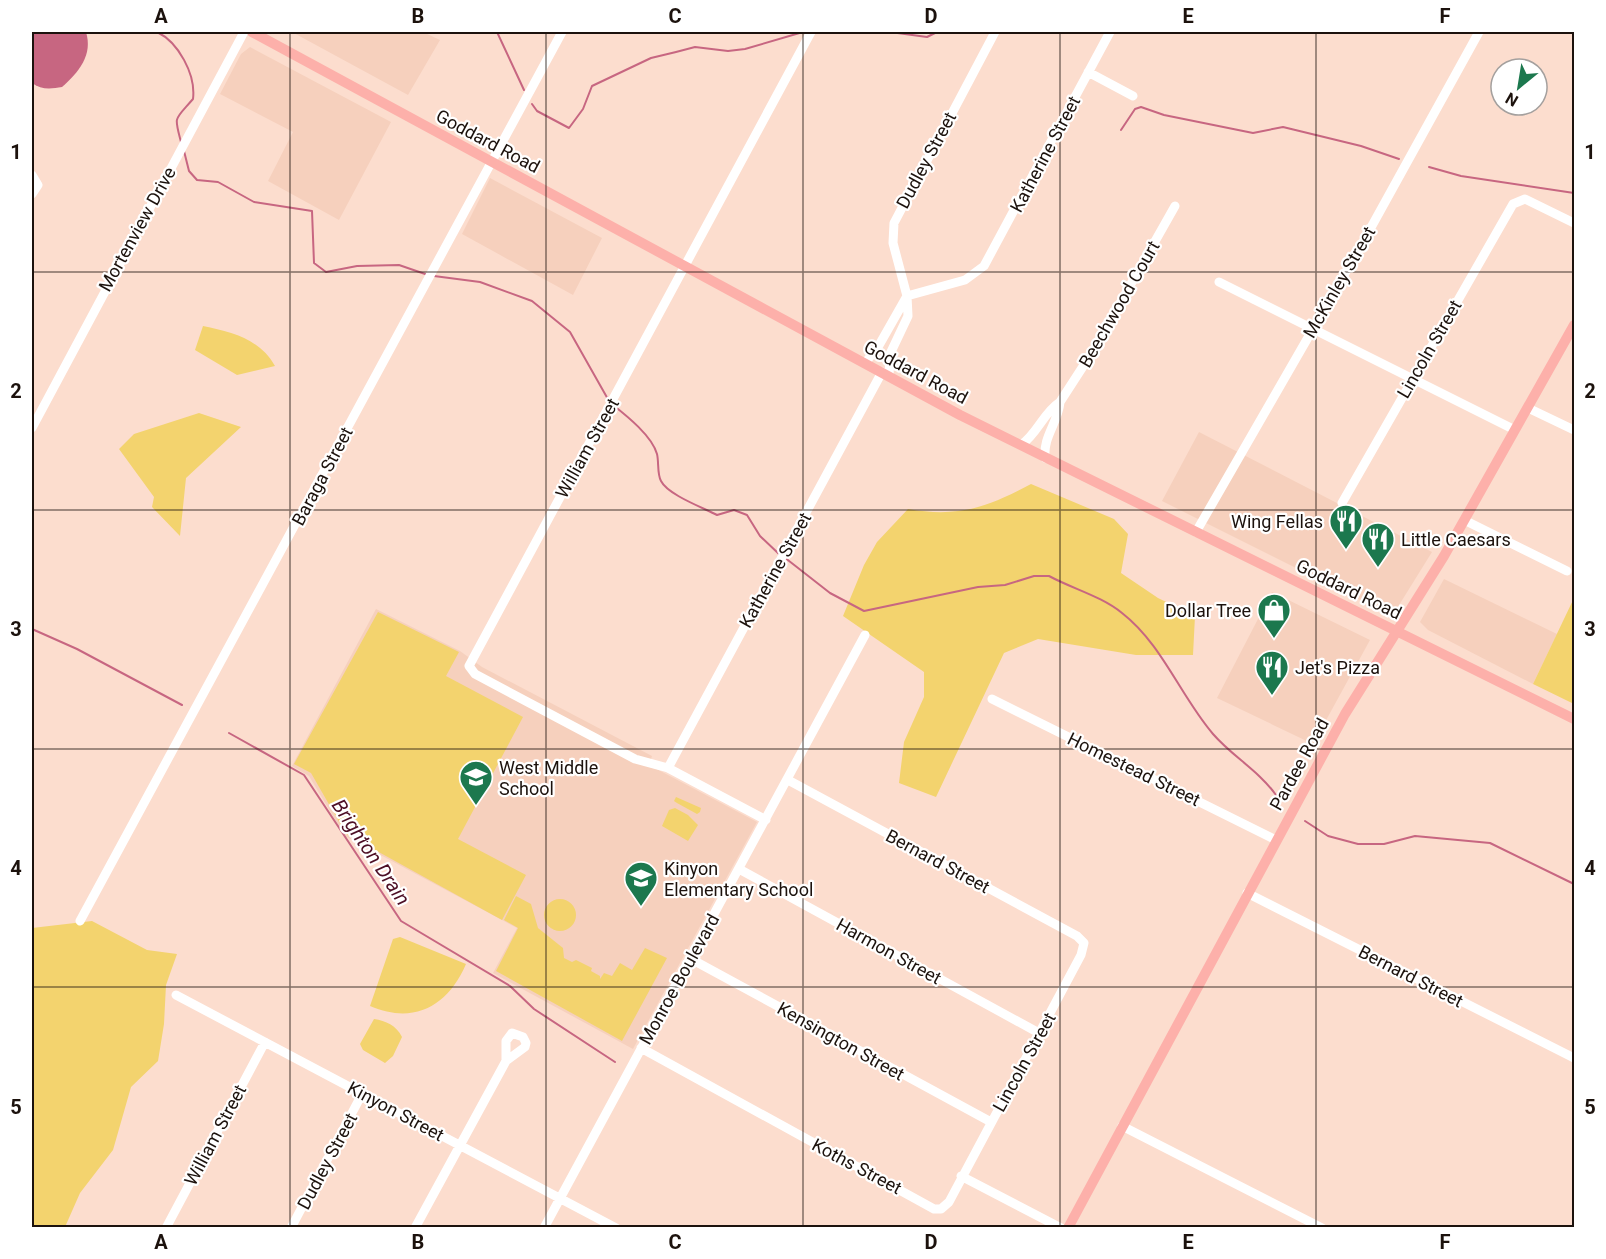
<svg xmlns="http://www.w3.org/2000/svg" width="1606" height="1259" font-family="Roboto,sans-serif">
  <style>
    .built { fill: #f6d0bd }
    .green { fill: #f3d36e }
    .water { fill: #c76681 }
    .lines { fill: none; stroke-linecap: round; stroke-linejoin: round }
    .stream { stroke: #c76681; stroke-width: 2 }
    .minor { stroke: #fff; stroke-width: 9 }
    .major { stroke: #fdb0aa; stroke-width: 10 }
    .grid { fill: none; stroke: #1c120d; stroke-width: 1.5; stroke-opacity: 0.55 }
    .labels { text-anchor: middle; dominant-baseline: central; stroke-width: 4.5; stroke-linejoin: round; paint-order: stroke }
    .street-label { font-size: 18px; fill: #1c120d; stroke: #fff }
    .poi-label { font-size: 18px; fill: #1c120d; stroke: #fff; text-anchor: start }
    .water-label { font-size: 20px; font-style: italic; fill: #4d0f25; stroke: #fff }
    .neatline { fill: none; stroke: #1c120d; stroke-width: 2 }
    .grid-label { font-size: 20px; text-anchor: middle; font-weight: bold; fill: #1c120d }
  </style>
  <rect width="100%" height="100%" fill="#fcddce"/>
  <!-- built -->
  <path class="built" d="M292,32H423L440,40L408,95Z
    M250,47L391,122L339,220L268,181L293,132L220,94L241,54Z
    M490,178L602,238L573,295L462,234Z
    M1199,432L1432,552L1396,610L1386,613L1162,501Z
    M1444,579L1557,634L1533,684L1428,630L1420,622Z
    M1272,592L1370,640L1313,744L1217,698Z
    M376,609L460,651L482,667L652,756L649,765L757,822L633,1049L493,973L517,928L345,836L309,776L292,766Z"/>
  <!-- green -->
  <path class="green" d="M203,326C232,332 260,339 275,366L237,375L195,350Z
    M199,413L241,427L186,478L180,536L152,507L154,497L119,449L134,434Z
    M1031,484L1114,519L1128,534L1121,573L1158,598L1195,616L1193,655H1136L1038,639L1004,653L936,797L899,783L904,742L924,697V672L843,616L864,565L877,542L908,509C959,518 987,507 1031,484Z
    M1574,598V704L1533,684Z
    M378,612L459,652L446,676L523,717L458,839L526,875L502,920L346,834L311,773L294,764Z
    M676,797L701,808L700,812L697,814L677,803L674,801Z
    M675,808L688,815L698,825L688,841L662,826L669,810Z
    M516,896L531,904L538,928L563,948L564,958L572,962L576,960L592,968L591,971L600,976V979L604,973L612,976L620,963L632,970L645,948L667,958L622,1041L496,971L518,928L504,920Z
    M544 915a16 16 0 1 1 32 0a16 16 0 1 1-32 0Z
    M92,921L147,950L177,954L166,985L164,1024L158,1061L131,1087L113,1150L80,1193L65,1227H32V928Z
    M400,937L466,964C448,1006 414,1025 370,1006L393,939Z
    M374,1019C386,1021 396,1025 402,1037L393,1056L385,1063L363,1050L360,1044Z"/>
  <!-- water -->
  <path class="water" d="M32,32H86C93,55 79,72 62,87C51,89 41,90 32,83Z"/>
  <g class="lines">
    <!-- stream -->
    <path class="stream" d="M157,32C178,42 196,74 193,99C174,121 174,115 181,142
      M497,32L524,90
      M890,32L927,37L937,32
      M532,104L537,111L569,128L583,109L592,86L651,58L676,52L695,47L728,51L745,49L803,32
      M1121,130L1135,109L1141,107L1164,115L1253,133L1283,127L1361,146L1399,159
      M184,151L189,171L197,180L218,182L254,202L312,211L314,263L326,272L357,266L399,265L428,275
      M1429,167L1461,176L1574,193
      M434,276L480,282L532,301L570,332L609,401
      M613,405C627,416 652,436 657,454C659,462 657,474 661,481C668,495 704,508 717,515L734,510L747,515L760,536L779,554
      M784,557L830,593L864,611L978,587L1005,585L1034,576H1049C1073,589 1101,596 1122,613C1162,644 1181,697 1213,734C1233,757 1258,770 1276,795
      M32,629L77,649L182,705
      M229,733L304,775L401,921L510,986L534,1009L615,1062
      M1305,821L1328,836L1358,844H1384L1415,836L1490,843L1574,884"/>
    <!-- minor -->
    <path class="minor" d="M995,32L894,223L893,243L907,296L965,280L984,266L1110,32
      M1088,72L1133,96
      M32,175L38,185L32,194
      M1219,282L1515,430
      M865,363L878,347L907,296L908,316L890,354L889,376
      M1060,402L1093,351L1175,206
      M1528,408L1574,430
      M32,428L244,32
      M1021,445C1038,433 1043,413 1060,402C1058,423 1043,436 1045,458
      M1342,503L1513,204L1525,199L1574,223
      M1464,520L1567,571
      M1196,532L1363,242L1479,32
      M992,699L1276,840
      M668,768L882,372
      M766,820L668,768L635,759L475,674L469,666L811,32
      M739,869L1039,1033
      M1247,893L1574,1058
      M80,921L562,32
      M691,959L991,1122
      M176,995L616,1228
      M641,1048L934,1209H941L949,1202L1081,955L1084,943L1077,936L788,780
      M1122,1126L1322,1228
      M961,1176L1061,1228
      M166,1228L265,1042
      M291,1228L362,1094
      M415,1228L506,1061L525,1047L526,1043L523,1037L512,1033L506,1041V1061
      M544,1228L865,635"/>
    <!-- major -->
    <path class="major" d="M252,32L960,415L1574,719
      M1068,1228L1345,714L1444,556L1574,325"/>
  </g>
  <!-- grid -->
  <path class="grid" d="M290,32V1228M546,32V1228M803,32V1228M1060,32V1228M1316,32V1228M32,272H1574M32,510H1574M32,749H1574M32,987H1574"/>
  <!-- icons -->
  <defs>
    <symbol id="restaurant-pin" viewBox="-11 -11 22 30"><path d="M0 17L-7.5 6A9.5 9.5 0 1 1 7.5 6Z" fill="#1c784e" stroke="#fff"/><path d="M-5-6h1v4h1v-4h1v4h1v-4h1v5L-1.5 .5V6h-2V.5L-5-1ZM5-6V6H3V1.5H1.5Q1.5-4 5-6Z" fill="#fff"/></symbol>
    <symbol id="shop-pin" viewBox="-11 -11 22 30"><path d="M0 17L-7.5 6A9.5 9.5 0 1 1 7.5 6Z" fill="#1c784e" stroke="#fff"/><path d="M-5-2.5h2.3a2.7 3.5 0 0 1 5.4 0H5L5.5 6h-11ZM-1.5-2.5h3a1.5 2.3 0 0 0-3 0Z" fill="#fff"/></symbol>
    <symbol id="school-pin" viewBox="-11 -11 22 30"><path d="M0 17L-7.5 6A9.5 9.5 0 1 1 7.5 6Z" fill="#1c784e" stroke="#fff"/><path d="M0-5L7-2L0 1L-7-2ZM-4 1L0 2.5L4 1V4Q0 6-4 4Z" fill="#fff"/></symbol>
  </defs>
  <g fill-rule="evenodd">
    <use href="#restaurant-pin" x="1327" y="502" width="38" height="52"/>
    <use href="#restaurant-pin" x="1359" y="520" width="38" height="52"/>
    <use href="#shop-pin" x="1255" y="591" width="38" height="52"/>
    <use href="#restaurant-pin" x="1253" y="648" width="38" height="52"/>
    <use href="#school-pin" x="457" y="758" width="38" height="52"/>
    <use href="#school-pin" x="622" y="859" width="38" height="52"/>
  </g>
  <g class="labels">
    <!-- street labels -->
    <g class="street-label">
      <text transform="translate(488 141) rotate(28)">Goddard Road</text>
      <text transform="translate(1045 154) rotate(-62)">Katherine Street</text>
      <text transform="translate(926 160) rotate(-62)">Dudley Street</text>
      <text transform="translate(137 229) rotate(-61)">Mortenview Drive</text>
      <text transform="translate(1339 282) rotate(-60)">McKinley Street</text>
      <text transform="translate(1119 304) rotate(-60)">Beechwood Court</text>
      <text transform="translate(1429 349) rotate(-60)">Lincoln Street</text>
      <text transform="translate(916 372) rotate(28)">Goddard Road</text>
      <text transform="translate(587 448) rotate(-61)">William Street</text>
      <text transform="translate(322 476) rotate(-62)">Baraga Street</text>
      <text transform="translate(775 570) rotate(-61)">Katherine Street</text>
      <text transform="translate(1349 589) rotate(26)">Goddard Road</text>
      <text transform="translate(1299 764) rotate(-61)">Pardee Road</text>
      <text transform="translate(1134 769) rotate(26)">Homestead Street</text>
      <text transform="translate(938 861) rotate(28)">Bernard Street</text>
      <text transform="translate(889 951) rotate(29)">Harmon Street</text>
      <text transform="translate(1411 976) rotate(27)">Bernard Street</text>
      <text transform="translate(679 979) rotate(-61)">Monroe Boulevard</text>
      <text transform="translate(841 1041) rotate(29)">Kensington Street</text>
      <text transform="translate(1024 1062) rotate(-61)">Lincoln Street</text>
      <text transform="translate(396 1111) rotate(28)">Kinyon Street</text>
      <text transform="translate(215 1135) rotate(-62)">William Street</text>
      <text transform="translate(327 1161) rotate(-62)">Dudley Street</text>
      <text transform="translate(857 1166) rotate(28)">Koths Street</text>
    </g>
    <!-- poi labels -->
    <g class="poi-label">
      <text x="1323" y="521" text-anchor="end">Wing Fellas</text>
      <text x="1401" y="539">Little Caesars</text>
      <text x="1251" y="610" text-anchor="end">Dollar Tree</text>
      <text x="1295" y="667">Jet's Pizza</text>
      <text x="499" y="767">West Middle<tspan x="499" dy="21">School</tspan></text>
      <text x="664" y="868">Kinyon<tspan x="664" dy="21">Elementary School</tspan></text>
    </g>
    <!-- water labels -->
    <g class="water-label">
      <text transform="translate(371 852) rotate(56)">Brighton Drain</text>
    </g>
  </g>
  <!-- border -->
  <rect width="1606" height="1259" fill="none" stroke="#ffffff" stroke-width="66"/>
  <!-- north arrow -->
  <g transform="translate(1519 87) rotate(210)"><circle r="28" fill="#ffffff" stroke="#a4a09e" stroke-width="1.5"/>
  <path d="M0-4.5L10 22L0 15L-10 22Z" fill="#1c784e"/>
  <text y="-9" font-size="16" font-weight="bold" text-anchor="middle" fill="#1c120d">N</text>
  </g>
  <rect x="33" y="33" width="1540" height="1193" class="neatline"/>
  <g class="grid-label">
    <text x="161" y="23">A</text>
    <text x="418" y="23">B</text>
    <text x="675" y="23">C</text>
    <text x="931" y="23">D</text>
    <text x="1188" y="23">E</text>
    <text x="1445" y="23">F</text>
    <text x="16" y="159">1</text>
    <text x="1590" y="159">1</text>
    <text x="16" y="398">2</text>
    <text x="1590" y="398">2</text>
    <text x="16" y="636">3</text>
    <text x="1590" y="636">3</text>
    <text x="16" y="875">4</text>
    <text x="1590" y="875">4</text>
    <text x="16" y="1114">5</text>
    <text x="1590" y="1114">5</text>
    <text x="161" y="1249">A</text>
    <text x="418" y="1249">B</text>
    <text x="675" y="1249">C</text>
    <text x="931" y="1249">D</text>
    <text x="1188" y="1249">E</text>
    <text x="1445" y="1249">F</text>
  </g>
</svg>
